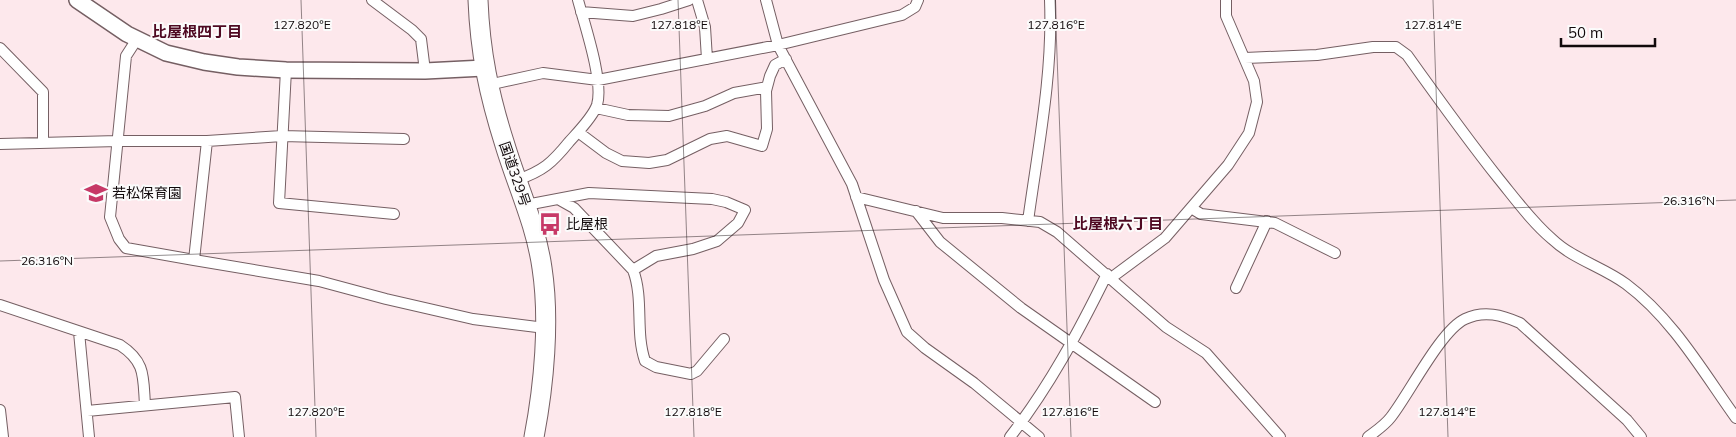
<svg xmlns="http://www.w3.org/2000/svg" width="1736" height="437" font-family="Mulish,'Noto Sans JP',sans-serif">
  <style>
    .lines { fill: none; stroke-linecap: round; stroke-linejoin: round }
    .street-casing { stroke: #755f63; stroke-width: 12 }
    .secondary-casing { stroke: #755f63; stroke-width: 18 }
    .highway-casing { stroke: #755f63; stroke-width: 21 }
    .street { stroke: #fff; stroke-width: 10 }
    .secondary { stroke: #fff; stroke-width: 15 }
    .highway { stroke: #fff; stroke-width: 19 }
    .ticks { fill: none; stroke: #11090b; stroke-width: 1; stroke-opacity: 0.45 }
    .labels { text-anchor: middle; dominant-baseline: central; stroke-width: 4; stroke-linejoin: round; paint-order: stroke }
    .street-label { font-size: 14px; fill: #11090b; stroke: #fbfbfb }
    .poi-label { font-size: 14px; fill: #11090b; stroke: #fbfbfb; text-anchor: start }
    .neighbourhood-label { font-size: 15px; font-weight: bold; fill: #4e0922; stroke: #fbfbfb }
    .ticks-label { font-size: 12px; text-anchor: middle; fill: #11090b; stroke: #fbfbfb; stroke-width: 4; stroke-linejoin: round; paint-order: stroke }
  </style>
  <rect width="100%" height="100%" fill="#fde8ec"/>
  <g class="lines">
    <defs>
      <path id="street" d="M372,0L412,30L421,39L425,71
        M697,0L705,27L707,59
        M766,0L778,45L852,184L884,280L907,332L925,348L974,383L1039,437
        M581,12L633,16L661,9L689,0
        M137,39L126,56L110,217L119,239L126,248L194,260L207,141
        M0,48L43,92V142
        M1245,58L1317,55L1373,47H1396L1407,55C1437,97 1467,139 1499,179C1516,200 1532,222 1552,239C1573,259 1603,267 1626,284C1673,319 1703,372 1736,418
        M286,70L279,203L394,214
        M488,85L543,73L598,80L778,45L902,15L915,7L918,0
        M596,108L628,115L669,116L705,106L734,93L767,87
        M578,132L606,153L622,161L649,163L667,160L710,139L727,136L762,146L767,129L766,91L770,76L775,65L786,59
        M0,144L118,141H207L282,136L404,139
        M517,180C543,171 552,163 569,142C577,133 593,117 597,105C604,82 585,26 578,0
        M856,197L943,218H1002L1040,222L1057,232L1166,327L1206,353L1280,437
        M558,199L574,208L633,270C644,299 635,332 645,361L656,367L691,374L697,371L724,339
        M526,205L589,193L712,199L726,202L745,210L738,223L717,241L693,249L656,256L633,270
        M1191,208L1201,214L1275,223L1335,253
        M916,211L940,242L1021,308L1155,402
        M1028,221C1038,148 1053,74 1050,0
        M194,260L319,281L386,299L473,319L545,328
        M1111,278L1165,238L1228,165L1249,133L1257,102L1254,81L1226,16V0
        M1236,288L1267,221
        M0,305L120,345C146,362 143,377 145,405
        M79,332L89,437
        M0,410L3,437
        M87,411L235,397L239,437
        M1010,437C1049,387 1079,331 1107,274
        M1368,437C1376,431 1385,425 1391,417C1409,394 1441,330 1465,319C1484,310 1502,315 1520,323L1627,420L1641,437"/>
      <path id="secondary" d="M77,0L127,34L166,53L204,62L238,67L286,70L425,71L484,68"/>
      <path id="highway" d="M478,0C480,52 489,95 505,145C517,185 536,225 542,268C550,320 544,385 534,437"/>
    </defs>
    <!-- street casing -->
    <use href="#street" class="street-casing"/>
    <!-- secondary casing -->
    <use href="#secondary" class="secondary-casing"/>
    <!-- highway casing -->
    <use href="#highway" class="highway-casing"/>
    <!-- street -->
    <use href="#street" class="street"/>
    <!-- secondary -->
    <use href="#secondary" class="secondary"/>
    <!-- highway -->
    <use href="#highway" class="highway"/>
  </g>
  <!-- ticks -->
  <path class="ticks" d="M301,0L316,437M678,0L694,437M1055,0L1071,437M1433,0L1448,437M0,261L1736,200"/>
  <!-- icons -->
  <defs>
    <symbol id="school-bare" viewBox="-9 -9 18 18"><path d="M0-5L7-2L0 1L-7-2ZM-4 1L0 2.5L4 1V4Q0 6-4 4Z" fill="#c73967" stroke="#fbfbfb" stroke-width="2.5" paint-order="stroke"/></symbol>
    <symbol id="bus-bare" viewBox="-9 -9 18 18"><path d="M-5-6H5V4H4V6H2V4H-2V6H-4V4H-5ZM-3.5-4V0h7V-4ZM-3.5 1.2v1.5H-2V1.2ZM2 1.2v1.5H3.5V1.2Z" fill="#c73967" stroke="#fbfbfb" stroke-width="2.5" paint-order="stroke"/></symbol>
  </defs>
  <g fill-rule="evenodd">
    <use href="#school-bare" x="80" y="177" width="32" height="32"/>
    <use href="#bus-bare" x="534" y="208" width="32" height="32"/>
  </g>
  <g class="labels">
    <!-- street labels -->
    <g class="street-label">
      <text transform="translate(515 174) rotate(71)">国道329号</text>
    </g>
    <!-- poi labels -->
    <g class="poi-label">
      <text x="112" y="193">若松保育園</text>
      <text x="566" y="224">比屋根</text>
    </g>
    <!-- neighbourhood labels -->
    <g class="neighbourhood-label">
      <text x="197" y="31">比屋根四丁目</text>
      <text x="1118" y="223">比屋根六丁目</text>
    </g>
  </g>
  <g class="ticks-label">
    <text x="302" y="29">127.820°E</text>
    <text x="679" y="29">127.818°E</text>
    <text x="1056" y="29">127.816°E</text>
    <text x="1433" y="29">127.814°E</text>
    <text x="1689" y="205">26.316°N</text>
    <text x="47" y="265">26.316°N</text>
    <text x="316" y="416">127.820°E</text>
    <text x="693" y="416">127.818°E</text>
    <text x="1070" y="416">127.816°E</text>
    <text x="1447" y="416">127.814°E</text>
  </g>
  <!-- scale -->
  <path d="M1561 38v8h94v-8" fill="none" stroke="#11090b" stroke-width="2.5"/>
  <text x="1568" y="38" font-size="15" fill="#11090b" stroke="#fbfbfb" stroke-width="4" paint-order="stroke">50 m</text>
</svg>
